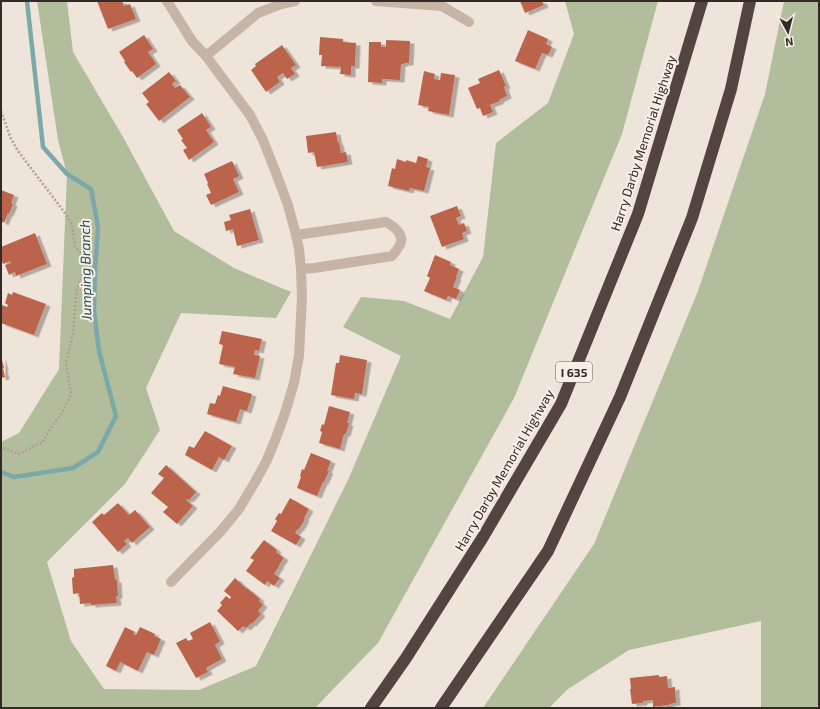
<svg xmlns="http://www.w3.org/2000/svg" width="820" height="709" font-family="'Exo 2',sans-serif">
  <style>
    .green { fill: #b2bd9b }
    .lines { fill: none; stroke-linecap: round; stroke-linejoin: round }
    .stream { stroke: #7ba9aa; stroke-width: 4.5 }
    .building { fill: #bc644b; filter: url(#shadow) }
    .path { stroke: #b19e91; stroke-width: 2.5; stroke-dasharray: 2 2; stroke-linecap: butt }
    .minor { stroke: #c6b4a7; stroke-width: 10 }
    .motorway { stroke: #53443f; stroke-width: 12 }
    .labels { text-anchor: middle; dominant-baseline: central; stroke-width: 4; stroke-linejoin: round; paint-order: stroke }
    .shield { fill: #f7efe6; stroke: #6e6560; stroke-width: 1 }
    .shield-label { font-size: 12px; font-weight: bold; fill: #332a27 }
    .street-label { font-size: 13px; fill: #332a27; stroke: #f7efe6 }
    .water-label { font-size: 14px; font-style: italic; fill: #204f51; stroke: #f7efe6 }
  </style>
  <defs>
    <filter id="shadow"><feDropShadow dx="4.5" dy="2.5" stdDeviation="0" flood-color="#0004"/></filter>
  </defs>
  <rect width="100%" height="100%" fill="#efe4da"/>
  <!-- green -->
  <path class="green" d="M37,1H67L73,52L123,137L174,231L234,268L291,292L276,318L181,313L146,388L160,430L125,484L47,562L71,641L104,689L199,690L256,666L348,480L401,356L343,327L361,297L404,301L450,319L483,257L496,143L548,103L574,34L565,1H658L622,134L514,398L378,643L315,708H1V442L19,433L59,369L67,174L58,140Z
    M784,1H819V701L817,708H761V621L629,650L568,689L549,708H483L594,544L698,291L765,94Z"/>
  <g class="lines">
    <!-- stream -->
    <path class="stream" d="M1,472L14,477L73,468L98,452L116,416L99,351L94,311L95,270L98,227L91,189L67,174L43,147L27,1"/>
  </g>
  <!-- building -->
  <path class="building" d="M97,1H122L124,6L130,4L136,19L108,29Z
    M520,1H542L544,5L525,13Z
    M528,30L548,39L546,44L552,47L548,55L542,53L535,69L515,61Z
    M144,35L153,49L148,52L156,64L137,78L132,71L131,72L124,62L125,61L119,52Z
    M320,37L343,39V42L356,43L355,66H351V75L340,74L341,67L321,66L322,55H319Z
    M386,40L410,41L409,63H404V64H401L400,80L382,79V83L368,82L369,42H381V47H386Z
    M282,45L296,65L291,68L295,74L287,79L283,73L277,77L280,82L266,92L251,70L256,66L255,64Z
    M499,70L506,86L504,87L507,96L499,100L500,101L490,105L493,112L483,116L480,108L477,109L468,88L480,83L478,79Z
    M424,71L435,74L434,79L440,80L441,73L455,75L449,115L428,111L429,107L418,105Z
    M169,72L176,81L172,84L175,88L180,85L190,97L159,121L146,104L149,102L142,93Z
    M202,113L211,127L206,130L214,142L189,160L183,150L187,148L181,140L183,139L177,130Z
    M336,132L338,143L339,142L341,153L346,152L348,162L317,167L314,152L308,153L306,136Z
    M418,156L428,159L426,167L430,168L424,191L410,188L409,191L388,186L392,168L395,169L397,159L406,162V160L416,163Z
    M232,161L239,176L233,179L239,192L211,205L206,195L211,193L207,184L208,183L204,174Z
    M1,190L14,195L11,203L13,204L9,214L8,213L4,223L1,221Z
    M457,206L461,216L456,218L459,225L464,223L467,231L462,233L464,239L442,247L430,216Z
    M250,209L259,240L237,246L233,229L226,231L224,222L231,220L229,215Z
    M35,233L47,264L16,276L15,272L9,275L5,265L11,263L10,261L3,264L1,258V247Z
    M435,255L451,262L450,265L459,269L456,277H457L453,287L460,290L456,299L448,296L446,300L424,291L430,278L427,276Z
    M13,292L46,304L34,335L1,323V309L2,305L7,307L8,305L5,303L8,293L12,295Z
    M222,331L262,339L259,351L255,350L254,355L260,356L255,378L233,374L235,367L219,364L223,345L219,344Z
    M340,355L367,360L362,394L355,393L354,399L331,395L336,363H339Z
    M1,356L4,368H3L5,377L1,378Z
    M223,386L252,394L247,411L240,409L236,422L207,414L210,403L215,404L218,395L220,396Z
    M329,406L350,412L347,423H349L346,434H344L340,449L319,443L322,432L320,431L322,424L324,425Z
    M205,431L232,446L224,460L219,457L212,470L185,455L189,446L194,448Z
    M311,453L331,461L327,471H329L324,482H323L317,496L297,488L301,477L300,476L302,469L304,470Z
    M166,465L196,492L189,500L188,499L186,500L193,506L177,524L163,512L168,507L151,493L164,478L158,474Z
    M290,498L309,509L304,518L305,519L299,529H298L295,533L301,537L296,545L271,531L277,521L275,519L279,513L281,514Z
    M118,503L129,515L135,510L150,527L132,543L128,538L124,541L127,544L118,552L92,522L102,513L104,515Z
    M264,540L277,550L276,552L284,558L279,565H280L274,574L280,578L274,586L267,581L265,585L246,571L254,560L250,558Z
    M113,565L115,580H117L118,596H116L117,603L91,605V603L80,604L79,593L73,594L72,578L74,577V569Z
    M235,578L247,589V588L260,599L259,601L263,605L258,611L261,614L252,624L251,623L246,628L243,626L238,631L217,611L222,605L220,603L226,596L230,599L231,597L224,591Z
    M210,622L220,641L215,645L222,659L206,668L208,672L196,678L176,643L186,638L188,641L193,639L190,633Z
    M125,627L135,632L133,634L136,635L140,627L155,634L154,636L161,639L154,655L147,652L138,671L120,662L116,671L106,666Z
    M659,675V677L667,676L668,688L675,687L676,703L669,704V705L653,707V700L643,701V703L632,704L630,689H631L630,678Z"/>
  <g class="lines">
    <!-- path -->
    <path class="path" d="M1,111L11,139L18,151L62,209L72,224L75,247L83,255L84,267L76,295L73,334L66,362L71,394L62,413L50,429L42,443L36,445L19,454L1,447"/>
    <!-- minor -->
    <path class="minor" d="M167,1L192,41L206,56L250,115L263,140L276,173L288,205L296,235L299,249L301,269L302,297L299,356L294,383L285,413L276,438L266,462L255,482L239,509L220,532L171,582
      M376,1L442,6L469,22
      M206,56L258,13L281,4L295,1
      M296,235L386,222C393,226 403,233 401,242C400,247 395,252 392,256L314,268L301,269"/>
    <!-- motorway -->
    <path class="motorway" d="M371,708L406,658L483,537L561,404L638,214L702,1
      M441,708L548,551L620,397L692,218L731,89L750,1"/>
  </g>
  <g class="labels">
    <!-- shield labels -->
    <rect class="shield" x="556" y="362" width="36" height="20" rx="3"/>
    <g class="shield-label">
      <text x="574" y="372">I 635</text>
    </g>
    <!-- street labels -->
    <g class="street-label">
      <text transform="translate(643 143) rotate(-72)">Harry Darby Memorial Highway</text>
      <text transform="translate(504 470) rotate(-60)">Harry Darby Memorial Highway</text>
    </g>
    <!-- water labels -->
    <g class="water-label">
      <text transform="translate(85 270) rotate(-91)">Jumping Branch</text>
    </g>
  </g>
  <!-- border -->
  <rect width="820" height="709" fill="none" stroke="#332a27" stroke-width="4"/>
  <!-- north arrow -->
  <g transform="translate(788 32) rotate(173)" stroke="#f7efe6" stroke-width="3" paint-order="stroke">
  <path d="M0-3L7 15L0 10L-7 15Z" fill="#332a27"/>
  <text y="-6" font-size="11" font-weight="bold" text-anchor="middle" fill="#332a27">N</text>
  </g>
</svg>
